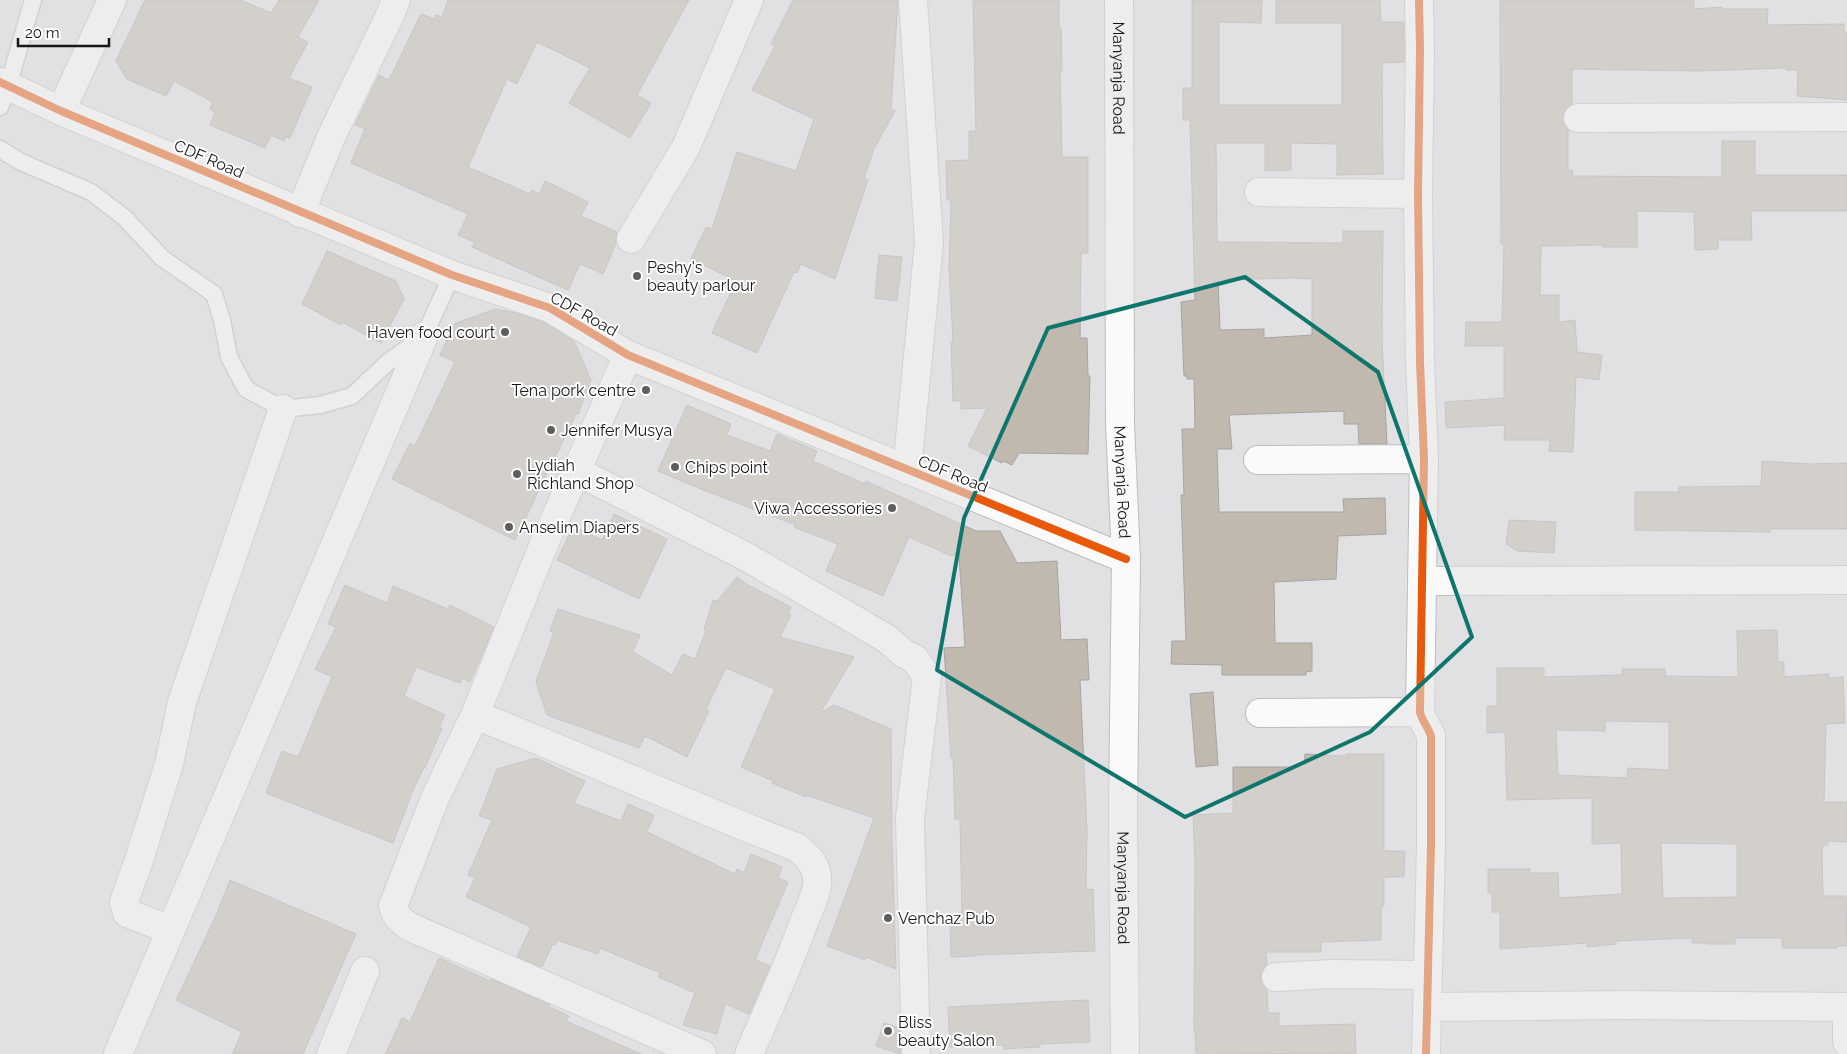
<svg xmlns="http://www.w3.org/2000/svg" width="1847" height="1054" font-family="Raleway,sans-serif">
  <style>
    .building { fill: #c2b9ae; stroke: #a5a4a5; fill-rule: evenodd }
    .lines { fill: none; stroke-linecap: round; stroke-linejoin: round }
    .service-casing { stroke: #bcbdbe; stroke-width: 19 }
    .minor-casing { stroke: #bcbdbe; stroke-width: 30 }
    .secondary-casing { stroke: #bcbdbe; stroke-width: 30 }
    .service { stroke: #fafafb; stroke-width: 16 }
    .minor { stroke: #fafafb; stroke-width: 28 }
    .secondary { stroke: #fafafb; stroke-width: 28 }
    .cycleway-casing { stroke: #fff; stroke-width: 11 }
    .cycleway { stroke: #e8590c; stroke-width: 8 }
    .marked { fill: none; stroke: #0f766e; stroke-width: 4; stroke-linejoin: round }
    .poi-dot { fill: #5e5e5f; stroke: #fff; stroke-width: 2 }
    .labels { text-anchor: middle; dominant-baseline: central; stroke-width: 4; stroke-linejoin: round; paint-order: stroke }
    .street-label { font-size: 16px; fill: #171718; stroke: #fff }
    .poi-label { font-size: 16px; fill: #171718; stroke: #fff; text-anchor: start }
  </style>
  <rect width="100%" height="100%" fill="#e1e1e3"/>
  <!-- building -->
  <path class="building" d="M145,0H240L271,13L279,0H319L298,37L308,42L289,78L312,87L290,138L285,137L284,141L271,135L265,148L210,125L215,112L210,109L213,102L174,81L166,96L127,79L116,61Z
    M448,0H689L637,95L651,103L630,138L569,103L590,68L537,42L517,84L507,79L468,167L530,194L532,190L539,194L545,181L588,202L581,216L617,232L616,243L603,274L580,264L568,290L534,275L472,247L475,242L458,235L468,214L351,163L365,129L355,125L379,75L389,80L421,14L434,19L436,15L442,17Z
    M793,0H898L891,109L895,111L874,149L864,178L868,180L835,279L801,264L797,273L794,272L757,353L712,333L736,281L691,259L706,227L712,229L737,152L796,171L814,119L752,90L775,46L771,44Z
    M973,0H1059V28H1061L1062,71H1060L1062,157H1088V253H1081L1080,338H1087L1088,376H1090L1088,454L1019,453L1012,465L1003,461L1002,463L968,446L987,408L961,409V401H953L951,342H953L949,268L951,200H947L946,161L969,160V131H976Z
    M1192,0H1262L1261,23L1219,22V105H1342V23H1276V0H1380L1381,22H1404V62L1382,63L1383,174L1337,175V144L1291,143V170L1265,171V143H1216L1217,242L1343,243V231H1383L1382,338L1387,444H1359L1358,424H1344V411L1229,415L1232,449H1217L1219,512H1344L1343,499L1385,498L1386,534L1338,536L1336,579L1274,582L1275,643H1312V671L1306,672V675H1222V665L1171,664L1172,641H1186L1181,495H1184L1182,429H1195L1194,379H1187V376H1184L1181,302L1195,300L1190,120H1183V88H1192ZM1294,278L1312,279V335L1264,338V329L1220,330L1218,280Z
    M1500,0H1694V9L1722,7V9H1768L1767,25L1844,24V32H1847V100L1797,96L1798,70H1786V68L1699,71L1572,69V104L1565,110L1562,119L1564,125L1568,129V170H1573L1572,176L1722,177V141H1755V175H1847V211H1751L1752,240H1718V249L1695,250L1694,212L1637,211V247H1603V245L1541,246L1540,295H1559V322L1575,320L1577,352L1602,355L1599,380L1576,377L1573,452L1549,451L1550,440H1504L1505,425L1446,428L1445,402L1504,398V346H1465L1466,322H1502L1504,244H1501Z
    M327,251L396,281L404,299L381,343L342,322L341,325L302,304Z
    M879,255L902,257L897,301L875,298Z
    M495,309L517,313L543,322L574,341L591,380L578,414H576L515,540L392,479L410,443L415,446L455,362L440,355L454,324Z
    M687,405L731,424L727,435L770,451L777,434L817,451L813,461L865,484L866,481L976,531H1000L1017,563L1057,561L1061,640L1087,639L1089,680H1080L1087,830L1086,890L1093,889L1095,951L976,955V956L951,957L950,917L962,916L960,819H955L953,758H951L944,648L965,647L959,555L951,556L909,537L883,596L826,571L838,544L794,527L796,525L703,490L658,471Z
    M1762,461L1809,464L1847,463V529H1770V532L1635,530V492H1679V487L1761,486Z
    M614,514L667,539L639,599L557,560L573,526L602,540Z
    M1509,520L1556,522L1554,553L1518,551L1506,544Z
    M737,577L746,584L791,607L788,614L791,615L780,637L854,657L820,713L834,705L891,729L892,839L896,969L866,957L865,960L827,946L874,818L806,795V797L772,783L773,781L741,767L775,689L726,668L706,709L709,711L687,757L645,736L639,748L547,715L536,682L554,632L550,631L558,609L640,635L633,652L672,675L683,654L695,659L706,631L704,630L713,600L717,601Z
    M345,585L387,603L393,586L448,609L450,605L494,627L470,682L462,678L460,683L416,667L404,696L445,715L439,728H442L425,768L424,767L413,790L393,843L266,793L282,751L298,757L332,677L315,669L336,627L328,624Z
    M1777,630L1778,662H1784V677L1829,674V678L1843,677L1845,723L1826,724L1824,802H1847V842L1828,841V845L1822,846L1823,896H1846L1847,946H1837V948H1782V938H1735V944H1707L1708,943H1692V938L1616,941V944L1587,947V943L1500,949V912H1492V893H1488V869H1530L1529,873H1558L1559,898L1622,894L1621,843L1592,844V798L1507,800L1505,732L1487,733V706H1497V668H1544V677L1622,675V669H1665V676L1738,677L1737,631ZM1605,721L1669,722V770L1628,768L1627,778L1558,775L1556,730L1605,731ZM1661,843L1737,844V897L1663,898Z
    M1213,692L1218,765L1196,767L1190,694Z
    M1305,754L1346,756V754H1384V851H1405L1404,877H1384V906H1381V940L1321,942V952H1266L1267,965L1262,970L1260,978L1263,985L1267,990L1268,1013H1279V1026L1355,1024L1356,1054L1196,1053L1195,1031H1194L1195,860L1193,815L1233,813V767H1304Z
    M536,758L585,781L574,803L621,821L628,804L654,815L647,832L735,874L737,869L744,873L751,854L782,867L778,878L788,882L755,960L770,966L749,1014L725,1004L717,1034L683,1025L695,993L658,977L660,973L600,948L598,954L557,940L555,945L553,944L542,967L517,957L531,927L466,897L475,878L468,875L492,820L479,816L497,769Z
    M230,880L356,934L303,1054H232L242,1032L176,1000L214,920Z
    M439,958L490,981L491,979L550,1005L549,1007L569,1016L566,1021L641,1054H385L402,1018L410,1022Z
    M1088,1000L1090,1042L1040,1044V1047L1004,1049V1045L950,1047L948,1007Z
    M884,1023L900,1028V1054L876,1046Z"/>
  <g class="lines">
    <defs>
      <path id="service" d="M0,107L8,86L33,0
        M0,149L21,162L91,192L125,218L162,258L214,294L222,320L229,357L246,389L283,409L320,405L352,396L387,363L424,336L452,275"/>
      <path id="minor" d="M1419,0L1420,49L1418,194L1420,362L1424,459L1420,712C1421,719 1428,727 1431,736V846L1426,1054
        M0,82L61,111L452,275L550,308L628,355L1126,559
        M61,111L112,0
        M1578,118L1847,117
        M1259,192L1418,194
        M300,213L332,135L391,13L396,0
        M631,239L686,147L749,0
        M628,355L546,539L475,715L435,798L393,906C396,917 401,921 410,927L702,1054
        M1258,460L1424,459
        M907,470L929,242L913,0
        M576,471L743,555L855,620L887,639L903,653L915,659L927,677L910,818L916,1054
        M1422,581L1847,580
        M1260,713L1420,712
        M475,715C583,757 688,805 796,847C809,856 819,868 817,885C816,897 808,911 804,922C788,967 768,1010 749,1054
        M171,930L127,913L124,902L138,863L169,764L182,702L283,409
        M1276,977L1332,974L1428,975
        M1428,1007L1631,1005L1847,1007V1042
        M118,1054L424,336
        M331,1054L365,971"/>
      <g id="secondary">
        <path id="s1" d="M1119,0L1120,424L1126,559L1123,809L1125,1054"/>
      </g>
    </defs>
    <!-- service casing -->
    <use href="#service" class="service-casing"/>
    <!-- minor casing -->
    <use href="#minor" class="minor-casing"/>
    <!-- secondary casing -->
    <use href="#secondary" class="secondary-casing"/>
    <!-- service -->
    <use href="#service" class="service"/>
    <!-- minor -->
    <use href="#minor" class="minor"/>
    <!-- secondary -->
    <use href="#secondary" class="secondary"/>
    <defs>
      <path id="cycleway" d="M1419,0L1420,49L1418,194L1420,362L1424,459L1420,712C1421,719 1428,727 1431,736V846L1426,1054
        M0,82L61,111L452,275L550,308L628,355L1126,559"/>
    </defs>
    <!-- cycleway casing -->
    <use href="#cycleway" class="cycleway-casing"/>
    <!-- cycleway -->
    <use href="#cycleway" class="cycleway"/>
  </g>
  <!-- marked area -->
  <path d="M0 0H1847V1054H0ZM1245,277L1378,372L1472,637L1370,732L1185,817L937,670L964,518L1048,328Z" fill="#e1e1e3" fill-opacity=".55" fill-rule="evenodd"/>
  <path class="marked" d="M1245,277L1378,372L1472,637L1370,732L1185,817L937,670L964,518L1048,328Z"/>
  <!-- markers -->
  <g class="poi-dot">
    <circle cx="637" cy="276" r="5"/>
    <circle cx="505" cy="332" r="5"/>
    <circle cx="646" cy="390" r="5"/>
    <circle cx="551" cy="430" r="5"/>
    <circle cx="675" cy="467" r="5"/>
    <circle cx="517" cy="474" r="5"/>
    <circle cx="892" cy="508" r="5"/>
    <circle cx="509" cy="527" r="5"/>
    <circle cx="888" cy="918" r="5"/>
    <circle cx="888" cy="1031" r="5"/>
  </g>
  <g class="labels">
    <!-- street labels -->
    <g class="street-label">
      <text stroke="none"><textPath href="#s1" startOffset="78">Manyanja Road</textPath></text>
      <text transform="translate(209 159) rotate(23)">CDF Road</text>
      <text transform="translate(584 314) rotate(29)">CDF Road</text>
      <text transform="translate(953 474) rotate(22)">CDF Road</text>
      <text stroke="none"><textPath href="#s1" startOffset="482">Manyanja Road</textPath></text>
      <text stroke="none"><textPath href="#s1" startOffset="888">Manyanja Road</textPath></text>
    </g>
    <!-- poi labels -->
    <g class="poi-label">
      <text x="647" y="267">Peshy's<tspan x="647" dy="18">beauty parlour</tspan></text>
      <text x="495" y="332" text-anchor="end">Haven food court</text>
      <text x="636" y="390" text-anchor="end">Tena pork centre</text>
      <text x="561" y="430">Jennifer Musya</text>
      <text x="527" y="465">Lydiah<tspan x="527" dy="18">Richland Shop</tspan></text>
      <text x="685" y="467">Chips point</text>
      <text x="882" y="508" text-anchor="end">Viwa Accessories</text>
      <text x="519" y="527">Anselim Diapers</text>
      <text x="898" y="918">Venchaz Pub</text>
      <text x="898" y="1022">Bliss<tspan x="898" dy="18">beauty Salon</tspan></text>
    </g>
  </g>
  <!-- scale -->
  <path d="M18 38v8h91v-8" fill="none" stroke="#171718" stroke-width="2.5"/>
  <text x="25" y="38" font-size="15" fill="#171718" stroke="#ffffff" stroke-width="4" paint-order="stroke">20 m</text>
</svg>
